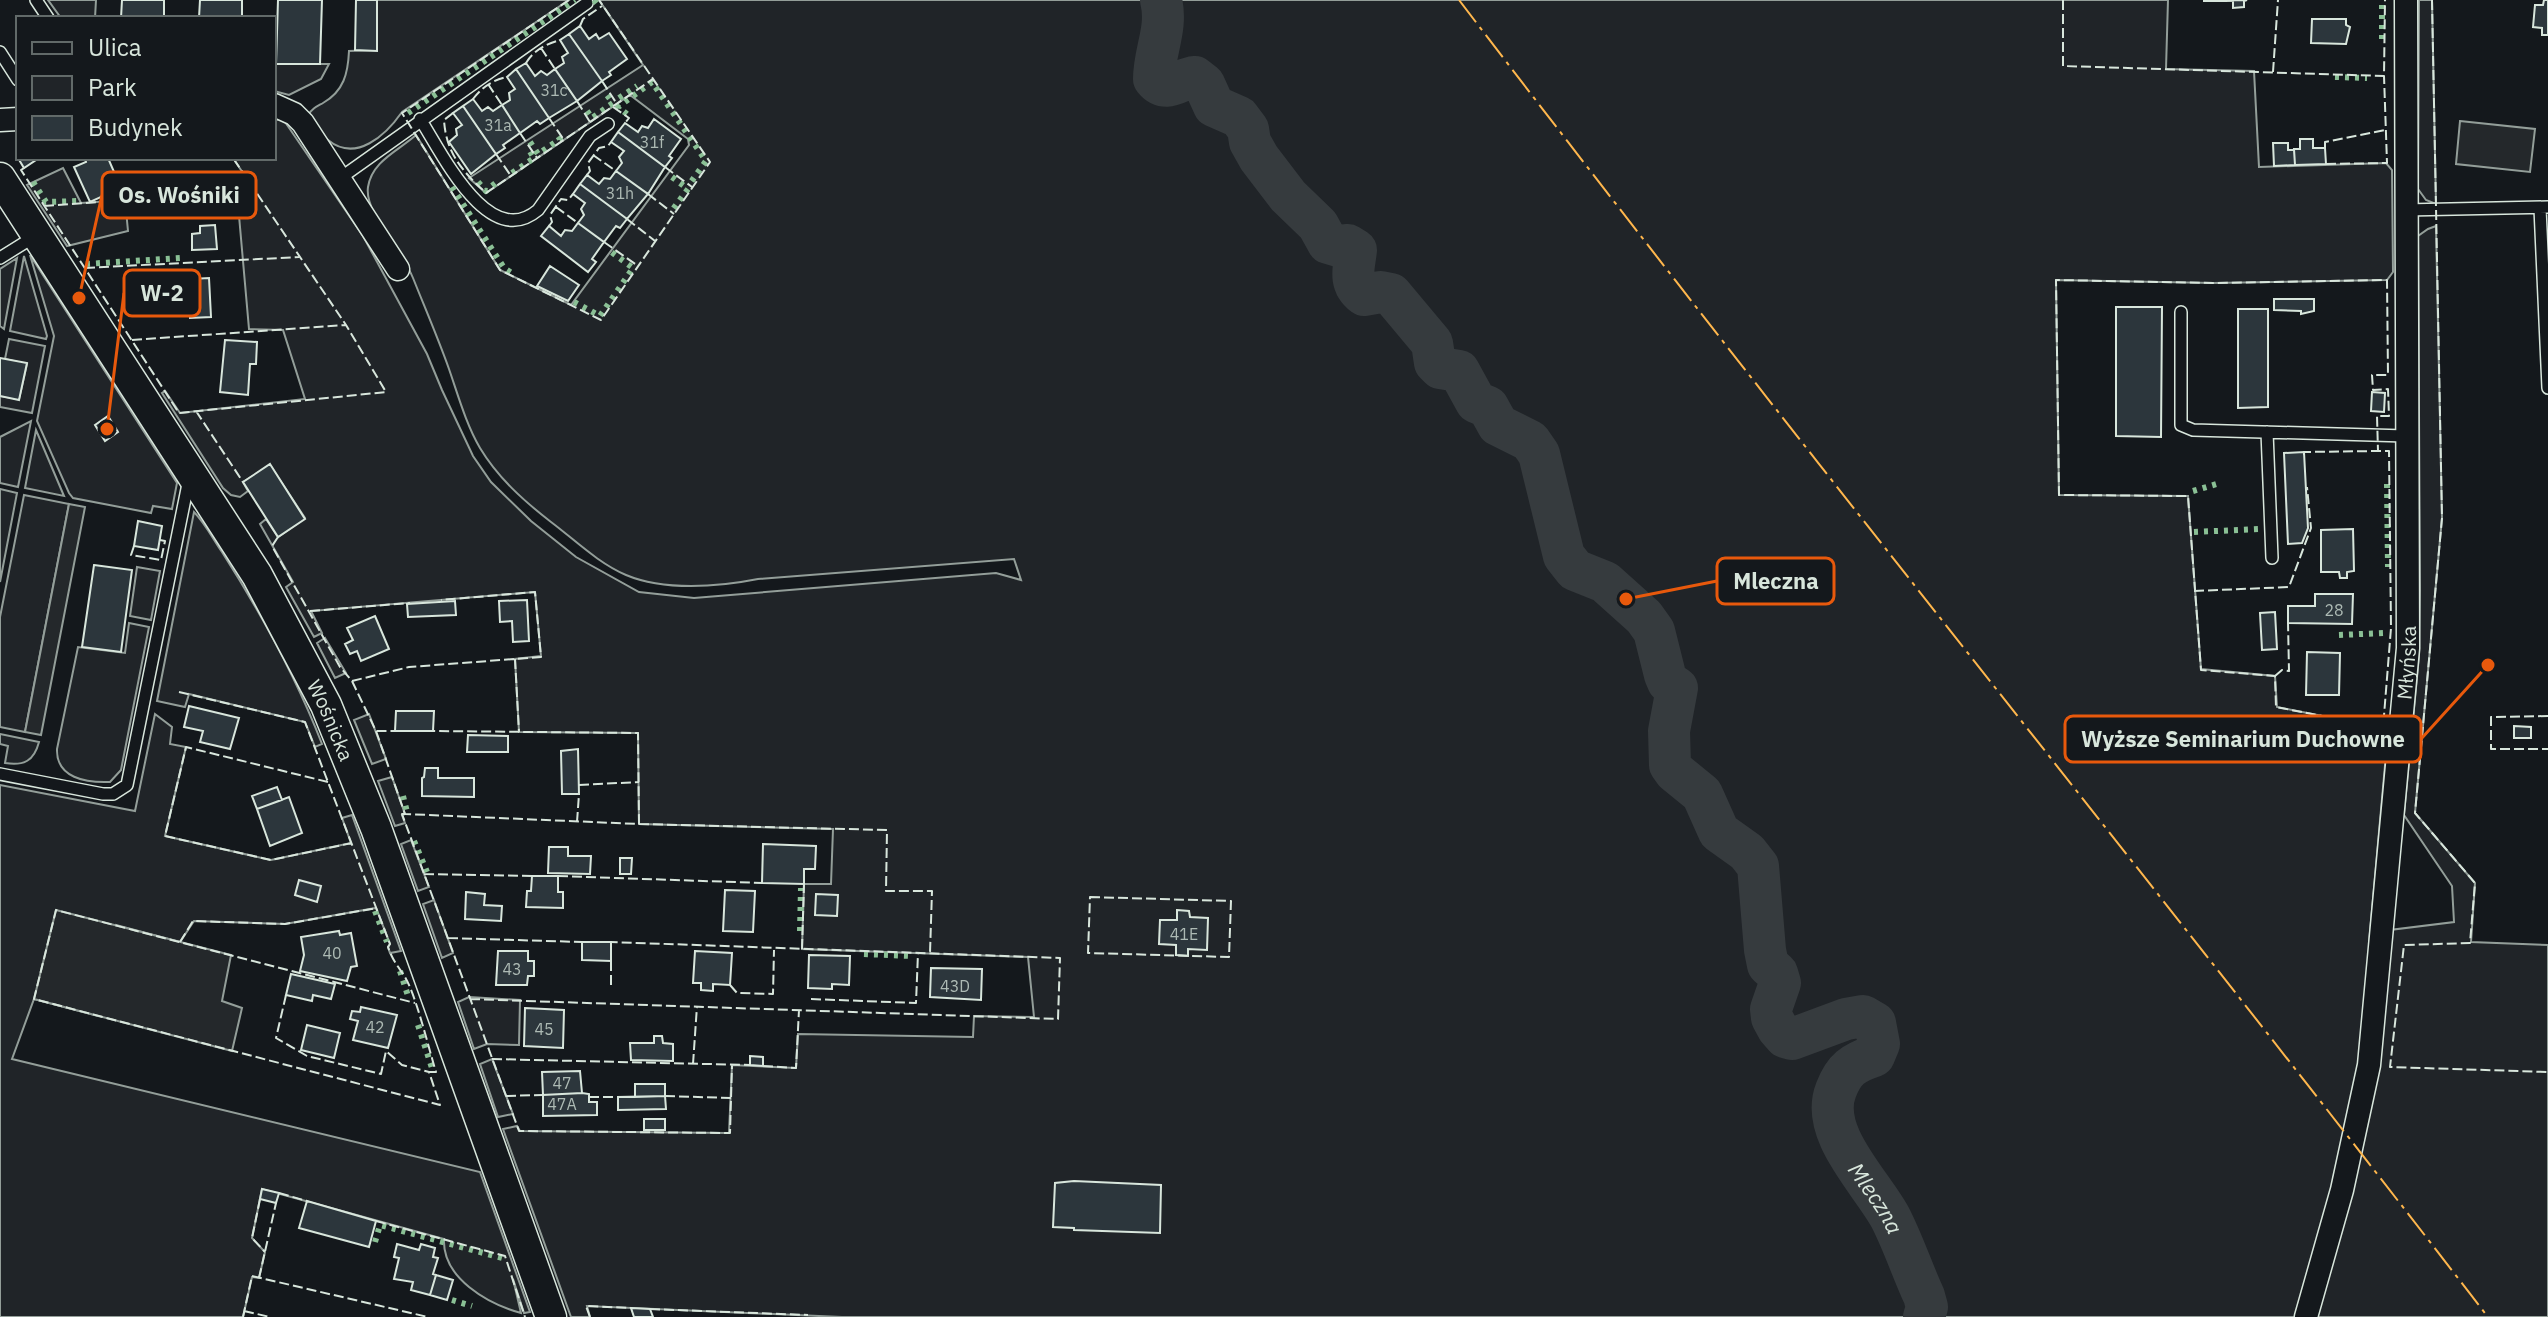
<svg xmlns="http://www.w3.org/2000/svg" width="2548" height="1317" font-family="'IBM Plex Sans',sans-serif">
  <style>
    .green { fill: #202428; stroke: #939e99; stroke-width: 2 }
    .parking { fill: #24282b; stroke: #939e99; stroke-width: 2 }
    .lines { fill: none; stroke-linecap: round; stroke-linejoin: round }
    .river { stroke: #363b3e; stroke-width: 42 }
    .building { fill: #2c363c; stroke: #d8e6dc; stroke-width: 2 }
    .lane-casing { stroke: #d8e6dc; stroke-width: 14 }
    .street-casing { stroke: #d8e6dc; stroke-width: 25 }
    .secondary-casing { stroke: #d8e6dc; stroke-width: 33 }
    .lane { stroke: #14181c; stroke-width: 11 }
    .street { stroke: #14181c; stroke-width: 22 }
    .secondary { stroke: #14181c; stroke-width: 30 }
    .hedge { stroke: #8ac095; stroke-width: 6; stroke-dasharray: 4 6; stroke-linecap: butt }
    .fence { stroke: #d8e6dc; stroke-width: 2; stroke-dasharray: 10 4; stroke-linecap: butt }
    .power { stroke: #ffb74d; stroke-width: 2; stroke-dasharray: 28 6 4 6; stroke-linecap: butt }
    .labels { text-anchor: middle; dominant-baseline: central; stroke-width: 6; stroke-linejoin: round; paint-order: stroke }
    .number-label { font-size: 16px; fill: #adbab4 }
    .street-label { font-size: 20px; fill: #d8e6dc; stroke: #14181c }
    .water-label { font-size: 22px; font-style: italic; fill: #d8e6dc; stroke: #14181c }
    .leader { fill: none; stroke: #e8590c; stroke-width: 3 }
    .callout-dot { fill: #e8590c; stroke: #14181c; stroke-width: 3 }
    .callout { fill: #14181c; stroke: #e8590c; stroke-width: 3 }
    .callout-label { font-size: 22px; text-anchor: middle; font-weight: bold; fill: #d8e6dc }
  </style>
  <rect width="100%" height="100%" fill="#14181c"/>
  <!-- green -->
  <path class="green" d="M48,0H96L95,18H61Z
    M377,0H569L402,112C386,135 356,163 328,140C320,134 314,123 308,115C313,108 316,107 323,103C344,91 348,73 349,51L377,50Z
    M599,0H2168L2166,69L2254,71L2259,167L2386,163L2392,170L2393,272L2387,280L2213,283L2056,280L2059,495L2188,496L2201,669L2275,676L2277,707L2383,728L2388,732L2369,943L2389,944L2390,930L2454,922L2452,886L2404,815L2419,656L2420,591L2418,236L2428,229L2436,226L2442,518L2415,813L2475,883L2471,942L2548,945V1317H842L587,1306L590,1317H571L503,1129L517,1126L520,1131L729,1133L732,1065L796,1068L798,1034L973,1037L974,1016L1034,1017L1028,957L802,949L804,884H831L833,829L639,824L638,733L519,732L515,659L541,656L535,592L311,611L322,633L314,637L286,587L293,582L260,524L266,519L278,537L305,518L270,465L243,482L248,491L240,497L231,495L223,488L162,393L165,391L180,413L305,399L283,330L249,329L237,193L255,191L233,158H274V120L283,119L363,236L427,354L442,390L473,456L491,482L531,521L576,557L639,592L694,598L996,573L1021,580L1014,559L758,579C718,587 664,591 626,575C598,563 575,540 551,522C524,501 498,478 480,448C466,424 458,395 449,369C438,338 425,308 413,278C403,252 364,213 368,187C372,161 398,151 416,135L500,270L571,305L689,145L688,139L630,95L486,193L469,178L643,65Z
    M2419,0H2432L2436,204L2426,200L2418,189Z
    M274,64H329L321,79L289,95L274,91Z
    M63,168L81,203L125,200L128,231L67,246L27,185Z
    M30,255L177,483L172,509L153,506L151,513L73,498L69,493L37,421L54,336Z
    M24,256L47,336L46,339L10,331Z
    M17,258L4,329L0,326V269Z
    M9,339L45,346L32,413L0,407V396L19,399L27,364L5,359Z
    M31,421L18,487L0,483V437Z
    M36,430L64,496L25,488Z
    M0,489L17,493L0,582Z
    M24,495L69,504L25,732L0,727V617Z
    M194,512C205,523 213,539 222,552C261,613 296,677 322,744L315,747L305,722L189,694L185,707L157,701Z
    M137,567L160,571L151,620L130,616Z
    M129,623L149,627L121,770L110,782C86,783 56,778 57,749L78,647L125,653Z
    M325,638L346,673L335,678L317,643Z
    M155,714L172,727L170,744L186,747L165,836L271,860L351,843L342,818L352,815L401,951L390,953L388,947L390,944L376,908L285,924L194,921L180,942L116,925L98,1016L34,999L12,1059L480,1172L530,1312L524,1313L513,1279L521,1313C488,1304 442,1278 444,1239L262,1189L252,1238L265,1252L259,1278L252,1277L243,1317H0V785L135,811Z
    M369,714L386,759L372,764L354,720Z
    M0,734L39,742C34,761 24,766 5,763L8,746L0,744Z
    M392,777L405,814L402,815L405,823L395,826L378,781Z
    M411,840L429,887L418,891L401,844Z
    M434,900L453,953L442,958L423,904Z
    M469,997L520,1000L519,1045L487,1044L474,1049L458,1002Z
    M492,1059L513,1114L498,1117L480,1064Z"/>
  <!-- parking -->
  <path class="parking" d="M2460,121L2535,129L2530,172L2456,164Z
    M69,504L85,507L41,735L25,732Z
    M56,910L231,955L222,1001L242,1008L232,1051L34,999Z"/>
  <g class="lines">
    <!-- river -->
    <path class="river" id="s1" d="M1161,0C1168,29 1154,51 1154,79C1167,95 1180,78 1195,77L1204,84L1214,106L1239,117L1248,129L1250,142L1259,158L1288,196L1318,225L1328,243L1338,246L1348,245L1356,250C1354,268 1348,283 1364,295L1381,292L1391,294L1432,343L1435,363L1440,368L1459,371L1476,402L1488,407L1498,425L1530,441L1539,454L1564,556L1575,570L1605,582L1644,617L1654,631L1665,675L1668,682L1677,688L1669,731L1670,765L1675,772L1702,794L1719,832L1747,852L1758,866L1765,950L1768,965L1777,973L1780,983L1771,1009L1772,1018L1778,1029L1785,1037L1792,1039L1846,1019L1863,1016L1875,1023L1879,1044L1874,1056C1853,1063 1844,1069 1836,1090C1819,1133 1871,1182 1890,1217C1903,1242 1912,1270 1924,1296L1927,1307L1924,1317"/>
  </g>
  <!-- building -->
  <path class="building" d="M122,0H164V18H121Z
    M200,0H242V18H199Z
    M278,0H322L320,64H276Z
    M356,0H377V51L355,50Z
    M2247,0L2244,1V7L2233,8V1H2203Z
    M2544,0H2548V35H2542V28L2533,27L2535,5H2543Z
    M2312,19H2346V25L2350,27L2346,44L2311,43Z
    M580,26L589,39L596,34L599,39L609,33L627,59L609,72L611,75L602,81L569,34Z
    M569,34L602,81L577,101L555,69L564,63L562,57L568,53L560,40Z
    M526,63L535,76L541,71L547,75L555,69L577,101L549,118L516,69Z
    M516,69L549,118L540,124L537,121L520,133L502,105L510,100L509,93L515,89L507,77Z
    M473,99L482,111L488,107L493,111L502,105L520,133L503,145L505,148L496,154L463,106Z
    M463,106L496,154L471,174L449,142L457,135L456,129L462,125L453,113Z
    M654,119L681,139L669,156L672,158L665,167L618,132L625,123L638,132L642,126L648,128Z
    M618,132L665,167L648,194L616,171L622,163L619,157L624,151L611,142Z
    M2300,139H2313V148H2325L2326,164L2295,165L2294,149H2300Z
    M2273,143H2288V150H2294L2295,165L2274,166Z
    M18,158H39L24,168Z
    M85,158H108L121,188L90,202L74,167L86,162Z
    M616,171L648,194L627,219L580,184L587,175L599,184L604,178L610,179Z
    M580,184L627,219L620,228L616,226L604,242L578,223L584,215L581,209L585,203L573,194Z
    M578,223L604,242L592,259L596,262L588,272L541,236L549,226L561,236L565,230L572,231Z
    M215,225L217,249L192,250V234L200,233V226Z
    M550,266L579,285L568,301L537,286Z
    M209,278L211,317L190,318V313L174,314L173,280Z
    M2274,299H2314V311L2301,314V311L2274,310Z
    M2116,307H2162L2161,437L2116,436Z
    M2238,309H2268V407L2238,408Z
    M225,340L257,342L256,364H250L248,395L220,392Z
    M0,358L27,363L19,400L0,396Z
    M2372,392L2385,393L2384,412L2371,411Z
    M108,416L118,432L105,441L95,425Z
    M2304,452L2308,528L2302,543L2288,544L2284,453Z
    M270,464L305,519L278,537L243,482Z
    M138,521L162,526L158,550L134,546Z
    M2353,529L2354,571L2347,572V578H2340L2339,572H2321V530Z
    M94,565L132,570L121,652L82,647Z
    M2315,594H2353L2352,624L2288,623V606H2315Z
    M527,600L529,641L513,642L512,621L500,622L499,601Z
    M455,601L456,615L408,617L407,604Z
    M2275,612L2277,649L2262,650L2260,613Z
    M375,616L389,649L361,661L357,651L350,654L345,644L353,640L347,628Z
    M2307,652L2340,653L2339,695H2306Z
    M189,706L239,718L230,749L200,742L203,731L184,727Z
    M396,711H434L433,731H395Z
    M2514,726L2531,727V738H2514Z
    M468,735L508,736V752H467Z
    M578,749L579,794H562L561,751Z
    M425,768H438V778H474V797L422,796V778L424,777Z
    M277,787L282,800L257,809L252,796Z
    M289,797L302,833L270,846L257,809Z
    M763,844L816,846L815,869H804V884L762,883Z
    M549,847H568V856H591L590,874L548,873Z
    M620,858H632L631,874H620Z
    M532,876H558V892H563V908L526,907L527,891H531Z
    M299,880L321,886L317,902L295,895Z
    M725,890L755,891L753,932L723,931Z
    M466,892L485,894L484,905L502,906L501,921L465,919Z
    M816,894L838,895L837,916L815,915Z
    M1177,910L1189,911L1190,917L1208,918L1207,950L1188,949V956L1176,955V945L1159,944L1160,920H1177Z
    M339,931L340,935L351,933L357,966L351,967L347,981L300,971L304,955L301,937Z
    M582,942H611V961L582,960Z
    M498,951H528V961H534V976H528L527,985H496Z
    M695,951L732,953L730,985L713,984V991L701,990V983H693Z
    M809,955L850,956L849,985L832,984V989L808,988Z
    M931,968L982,969L981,1000L930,997Z
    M291,974L335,984L331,999L313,995L312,1001L286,995Z
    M361,1007L397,1015L388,1048L353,1040L358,1021L350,1019L352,1011L360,1012Z
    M525,1008L564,1010L563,1048L524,1046Z
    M307,1025L340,1033L334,1058L301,1050Z
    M654,1036H662L663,1043L673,1044V1061L631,1060L630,1043H654Z
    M750,1056L763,1057V1066L750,1065Z
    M580,1071L582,1093L543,1095L542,1072Z
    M635,1084H665V1096L635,1097Z
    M582,1093L589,1094V1102H597V1115L543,1116V1095Z
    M665,1096L666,1109L618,1110V1097Z
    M644,1119H665V1130H644Z
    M1074,1181L1161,1185L1160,1233L1074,1230V1228L1053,1227L1055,1183Z
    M262,1189L279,1193L276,1203L260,1199Z
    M307,1201L376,1221L369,1247L299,1228Z
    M397,1244L419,1250L421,1244L435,1248L433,1257L438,1258L433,1274L436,1275L430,1295L411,1290L413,1282L394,1279L399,1258L394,1257Z
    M436,1275L453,1280L447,1300L430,1295Z
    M631,1308L650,1309L653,1317H634Z"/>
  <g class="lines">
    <defs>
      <path id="lane" d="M36,0L48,18
        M0,52L18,80
        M420,119C441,151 488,252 538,210L590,136L608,124
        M339,179L587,3
        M2540,208L2548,388
        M2405,210L2548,207
        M0,258L37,235
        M2181,312V425L2193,430L2406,436
        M2267,432L2272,558
        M0,774L103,794H113L127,785L189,479"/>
      <g id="street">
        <path d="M274,105L294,114L303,123L398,269"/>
        <path d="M0,120L18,119"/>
        <path id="s2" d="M2306,1317L2342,1190L2369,1065L2408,648L2406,0"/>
      </g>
      <g id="secondary">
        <path id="s3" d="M0,178L257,575L326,705L376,828L551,1317"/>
      </g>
    </defs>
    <!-- lane casing -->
    <use href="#lane" class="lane-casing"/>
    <!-- street casing -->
    <use href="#street" class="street-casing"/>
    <!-- secondary casing -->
    <use href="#secondary" class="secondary-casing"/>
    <!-- lane -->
    <use href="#lane" class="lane"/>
    <!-- street -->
    <use href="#street" class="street"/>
    <!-- secondary -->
    <use href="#secondary" class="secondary"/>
    <!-- hedge -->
    <path class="hedge" d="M594,0L598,5
      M2382,39V0
      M2335,77L2367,78
      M619,98L637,86
      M587,111L592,118L613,103L604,91
      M408,113L575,0
      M627,114L618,107L652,82L706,161L691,182
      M530,142L538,154L560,139L555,132
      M512,173L534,158L529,150
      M672,177L688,189L673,209
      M33,182L46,202L79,201
      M478,182L486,191L498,181
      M452,187L504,268L515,275
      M86,264L181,258
      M574,302L600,316L633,268L610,251
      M2387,484L2388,567
      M2193,491L2220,483
      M2194,532L2260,529
      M2339,635L2384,633
      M403,796L407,812
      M414,841L427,872
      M375,911L387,942
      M800,931L801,888
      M864,954L911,956
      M400,971L409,999
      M418,1025L432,1068
      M375,1242L380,1225L502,1258
      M452,1300L472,1306"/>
    <!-- fence -->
    <path class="fence" d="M569,0L402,113L500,270L601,320L710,162L599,0
      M2063,0V66L2384,76L2385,0
      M2432,0L2442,518L2415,813L2475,883L2470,943L2404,945L2390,1067L2548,1072
      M580,26L583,19L602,6
      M541,48L555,69
      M526,63C534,50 546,44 560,40
      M2273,72L2278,0
      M602,81L617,104
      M488,84L502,105
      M473,99C482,87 493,80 507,77
      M577,101L590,122
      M613,107L629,118L625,123
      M453,113L444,120C446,153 462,171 486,193L653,79
      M549,118L564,140
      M520,133L537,158
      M2325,148V142L2385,130
      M496,154L511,176
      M593,155L616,171
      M2326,164L2387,163L2384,76
      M665,167L692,187
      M24,168L21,170L179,413L386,392L346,325L233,158
      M587,175L590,171L588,163L599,148L608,146L611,142
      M648,194L674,214
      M44,206L256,191
      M556,207L578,223
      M627,219L655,241
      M549,226L552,222L550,215L561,199L568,200L573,194
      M604,242L638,266
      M85,268L299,257
      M132,340L346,325
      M196,411L243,482
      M2304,455V452L2378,451H2389L2391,628L2383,728L2276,707L2275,676L2201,670L2188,496L2059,495L2056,280L2213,283L2387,280L2388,375H2372L2373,390L2388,389L2389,416H2377L2378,451
      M278,537L272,546L340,667L352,681L376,731H395
      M134,546L131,555L161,560L165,541L160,540
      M2194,591L2289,587L2311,528L2307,487
      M310,611L410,603
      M515,659L519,732
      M2275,676L2282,670L2289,671L2288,623
      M352,681L409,667L541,657L535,592L441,600
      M179,692L305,722L390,944L388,947C392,959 397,965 403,974C415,990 429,1050 436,1072H429L440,1105L34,999L56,910L415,1003
      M2548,716L2491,717V749H2548
      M376,731L405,814L639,824L638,733L433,731
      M328,782L186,747L165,836L271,860L352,843
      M579,785L639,782
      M405,814H402L519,1131L730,1133L732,1065
      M577,822L579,794
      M639,824L887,830L886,891H932L930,953
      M424,874L532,876
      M558,876L762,883
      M1090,897L1231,901L1229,957L1088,953Z
      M448,938L582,942
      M180,942L193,921L285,924L377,908
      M802,949L804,884
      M611,961V989
      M730,985L737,993L773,994L774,950
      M286,995L276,1038L307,1056L381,1074L386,1051L402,1065L429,1072
      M470,999L1058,1019L1060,958L611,942
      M811,999L916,1003L918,953
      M492,1059L750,1065
      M693,1064L697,1006
      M763,1066L796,1068L799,1010
      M506,1096L543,1095
      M665,1096L731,1098
      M589,1097H618
      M279,1193L307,1201
      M260,1199L252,1238L265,1252
      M376,1221L505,1256L525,1317
      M259,1278L276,1203
      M650,1309L808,1315
      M244,1311L270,1317
      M243,1317L252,1276L428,1317
      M590,1317L586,1306L631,1308"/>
    <!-- power -->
    <path class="power" d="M1459,0C1797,443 2148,876 2488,1317"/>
  </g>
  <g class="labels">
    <!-- number labels -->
    <g class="number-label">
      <text x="554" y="90">31c</text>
      <text x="498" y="125">31a</text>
      <text x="652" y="142">31f</text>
      <text x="620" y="193">31h</text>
      <text x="2334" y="610">28</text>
      <text x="1184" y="934">41E</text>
      <text x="332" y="953">40</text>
      <text x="512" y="969">43</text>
      <text x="955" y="986">43D</text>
      <text x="375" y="1027">42</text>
      <text x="544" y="1029">45</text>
      <text x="562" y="1083">47</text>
      <text x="562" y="1104">47A</text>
    </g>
    <!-- street labels -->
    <g class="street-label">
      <text stroke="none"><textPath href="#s2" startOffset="664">Młyńska</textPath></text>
      <text stroke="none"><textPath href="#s3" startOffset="636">Wośnicka</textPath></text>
    </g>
    <!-- water labels -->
    <g class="water-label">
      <text stroke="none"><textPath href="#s1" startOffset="1670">Mleczna</textPath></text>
    </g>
  </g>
  <!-- callouts -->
  <path class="leader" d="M79 298L102 195M107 429L124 293M1626 599L1717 581M2488 665L2421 739"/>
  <g class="callout-dot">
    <circle cx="79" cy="298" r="8"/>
    <circle cx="107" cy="429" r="8"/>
    <circle cx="1626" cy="599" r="8"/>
    <circle cx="2488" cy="665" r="8"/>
  </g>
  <g class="callout">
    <rect x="102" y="172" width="154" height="46" rx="8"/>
    <rect x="124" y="270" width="76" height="46" rx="8"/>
    <rect x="1717" y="558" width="117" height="46" rx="8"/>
    <rect x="2065" y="716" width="356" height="46" rx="8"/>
  </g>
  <g class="callout-label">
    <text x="179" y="203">Os. Wośniki</text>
    <text x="162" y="301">W-2</text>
    <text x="1776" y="589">Mleczna</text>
    <text x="2243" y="747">Wyższe Seminarium Duchowne</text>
  </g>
  <!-- legend -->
  <rect x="16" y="16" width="260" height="144" fill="#14181c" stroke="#626a69" stroke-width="2"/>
  <rect x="32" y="42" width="40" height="12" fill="#14181c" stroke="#626a69" stroke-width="2"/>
  <text x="88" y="56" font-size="24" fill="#d8e6dc">Ulica</text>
  <rect x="32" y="76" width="40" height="24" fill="#202428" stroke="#626a69" stroke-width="2"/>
  <text x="88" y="96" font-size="24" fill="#d8e6dc">Park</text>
  <rect x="32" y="116" width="40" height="24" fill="#2c363c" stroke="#626a69" stroke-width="2"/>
  <text x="88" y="136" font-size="24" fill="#d8e6dc">Budynek</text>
</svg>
